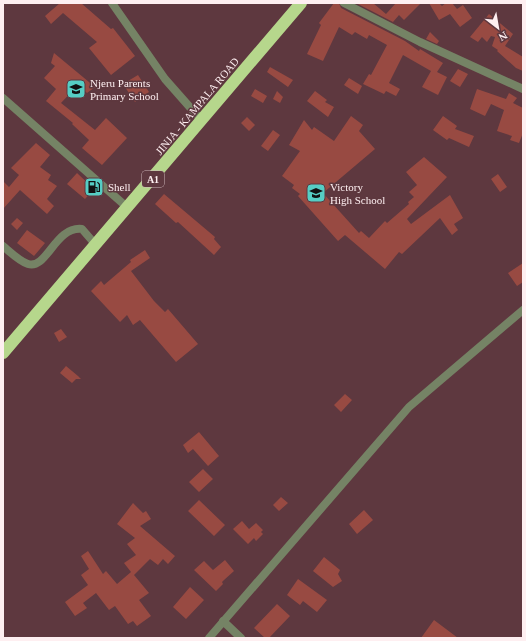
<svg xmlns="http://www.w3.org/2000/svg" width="526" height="641" font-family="'Times New Roman',serif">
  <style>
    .building { fill: #984a42 }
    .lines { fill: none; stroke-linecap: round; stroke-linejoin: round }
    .street { stroke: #758365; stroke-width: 8 }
    .highway { stroke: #b6d78c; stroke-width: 12 }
    .labels { text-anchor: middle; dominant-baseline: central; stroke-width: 3; stroke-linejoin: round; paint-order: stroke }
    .shield { fill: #5e383f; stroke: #ceb8bc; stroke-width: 1 }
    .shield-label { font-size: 10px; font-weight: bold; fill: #feeff1 }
    .poi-label { font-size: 11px; fill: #feeff1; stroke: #5e383f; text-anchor: start }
    .street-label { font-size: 11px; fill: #feeff1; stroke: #5e383f }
  </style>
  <rect width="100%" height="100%" fill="#5e383f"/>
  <!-- building -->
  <path class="building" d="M60,3H81L111,29L113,28L135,56L111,75L89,48L97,42L63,13L51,24L45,16Z
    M334,3H339L341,8L405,41L419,51L420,49L443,63L437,72L447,77L438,95L422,87L431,71L403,55L389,83L400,89L396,96L386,91L384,94L363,84L369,74L371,75L387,45L369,35L367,39L355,32L352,35L339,27L323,61L307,54L321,25L319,23Z
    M356,3H373L386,14L396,3H421L404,20L399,15L393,22Z
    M429,3H439L442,6L446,3H452L457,9L463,5L472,18L460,27L450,14L439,20Z
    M489,14L513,34L505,46L523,57V71L516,68L497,51L498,50L492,46L495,37L491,36L487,42L482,37L478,42L470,37Z
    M430,32L439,41L437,44L426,39Z
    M54,53L95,87L87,93L78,85L61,103L95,130L106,118L127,138L102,165L82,148L89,140L72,124L73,123L46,101L56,89L44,78L55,66L51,63Z
    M270,67L293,80L288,87L267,72Z
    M458,69L468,74L460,87L450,81Z
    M138,75L149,92L135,102L123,84Z
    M349,78L362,86L358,94L344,85Z
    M255,89L267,96L263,103L251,96Z
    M477,89L506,99L509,93L517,98L513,103L523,108V133L519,143L510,140L512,136L497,131L504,110L491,104L485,116L470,109Z
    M277,91L283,97L280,103L273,99Z
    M315,91L327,100L325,102L334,107L328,117L307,101Z
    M351,116L363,125L359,131L375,149L323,193L359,233L361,231L369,238L385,221L387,223L409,204L408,202L414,197L409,192L417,185L406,172L424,157L447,177L407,219L411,224L450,195L463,218L454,224L458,230L452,235L440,218L402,254L399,252L385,269L345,235L338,241L298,196L300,194L292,188L294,185L282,176L300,151L289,145L304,120L312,130L314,127L334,141Z
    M443,116L457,126L455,129L474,136L469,147L449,138L447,140L433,130Z
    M247,117L255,125L249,131L241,123Z
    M273,130L280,135L268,151L261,146Z
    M36,143L50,155L40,167L51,175L48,180L57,186L47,199L54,206L47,214L20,190L3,209V181L9,187L19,175L11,168Z
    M77,173L94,189L85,199L67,184Z
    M498,174L507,187L500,192L491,179Z
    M164,194L215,237L214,239L221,247L214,255L178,222L176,223L155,204Z
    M17,218L23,223L17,230L11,224Z
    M27,230L45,243L34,256L17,243Z
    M145,250L150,258L131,271L154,301L165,312L168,309L198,344L176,362L140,320L133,325L127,315L120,322L91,291L101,281L104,285L131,262L130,260Z
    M523,263V282L517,286L508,273Z
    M61,329L67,337L59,342L54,333Z
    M66,366L78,376L81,379H76L72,383L60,373Z
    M345,394L352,400L341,412L334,405Z
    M199,432L219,456L208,466L193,449L188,453L183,445Z
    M203,469L213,479L199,492L189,482Z
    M281,497L288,503L279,511L273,505Z
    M199,500L225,525L214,536L188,511Z
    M133,503L143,513L146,511L151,519L140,526L175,556L168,564L163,559L158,565L150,559L134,575L149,593L139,600L151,616L137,626L133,621L128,624L115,606L109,610L96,593L83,603L87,608L75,616L65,602L88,585L81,575L89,569L81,556L88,551L103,574L106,571L117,584L131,572L124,563L136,555L127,544L135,538L117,524Z
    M364,510L373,520L357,534L349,524Z
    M242,521L249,529L256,523L263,530L261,532L263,534L256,541L254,538L248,544L233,529Z
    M324,557L340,570L338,574L342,581L333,587L313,571Z
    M225,560L234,571L224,580L222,582L223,584L216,591L194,570L204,561L213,570Z
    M298,579L327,600L317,612L303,601L300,605L287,595Z
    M190,587L204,600L186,619L173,607Z
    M277,604L290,616L269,638H265L254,628Z
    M434,620L458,638H421Z"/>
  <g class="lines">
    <!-- street -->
    <path class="street" d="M112,3L165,79L202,121
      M344,3L420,42L523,89
      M3,98L128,208
      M3,246C10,252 19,261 28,264C47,270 55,226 82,229L95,244
      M223,621L241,638
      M209,638L409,407L523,310"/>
    <!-- highway -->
    <path class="highway" d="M3,353L301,3"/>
  </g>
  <!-- icons -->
  <defs>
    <symbol id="school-square" viewBox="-11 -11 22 22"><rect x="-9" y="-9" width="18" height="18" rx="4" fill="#56cec4" stroke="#5e383f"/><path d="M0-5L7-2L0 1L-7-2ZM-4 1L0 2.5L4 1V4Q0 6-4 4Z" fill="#111"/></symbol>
    <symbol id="fuel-square" viewBox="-11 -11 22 22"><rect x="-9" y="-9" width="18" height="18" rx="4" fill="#56cec4" stroke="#5e383f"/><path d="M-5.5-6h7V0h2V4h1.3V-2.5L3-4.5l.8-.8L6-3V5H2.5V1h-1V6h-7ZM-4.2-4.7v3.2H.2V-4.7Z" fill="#111"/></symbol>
  </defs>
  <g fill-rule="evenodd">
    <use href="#school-square" x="65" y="78" width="22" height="22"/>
    <use href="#fuel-square" x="83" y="176" width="22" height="22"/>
    <use href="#school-square" x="305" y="182" width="22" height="22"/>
  </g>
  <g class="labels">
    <!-- shield labels -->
    <rect class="shield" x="142" y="171" width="22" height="16" rx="3"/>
    <g class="shield-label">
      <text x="153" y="179">A1</text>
    </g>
    <!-- poi labels -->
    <g class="poi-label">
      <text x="90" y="83">Njeru Parents<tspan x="90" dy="13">Primary School</tspan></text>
      <text x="108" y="187">Shell</text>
      <text x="330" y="187">Victory<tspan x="330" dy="13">High School</tspan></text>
    </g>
    <!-- street labels -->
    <g class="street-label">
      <text transform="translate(197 106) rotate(-50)">JINJA - KAMPALA ROAD</text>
    </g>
  </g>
  <!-- border -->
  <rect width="526" height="641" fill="none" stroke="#feeff1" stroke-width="8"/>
  <!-- north arrow -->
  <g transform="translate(498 28) rotate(149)" stroke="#5e383f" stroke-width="3" paint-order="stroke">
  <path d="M0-3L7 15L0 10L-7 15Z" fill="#feeff1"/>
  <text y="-6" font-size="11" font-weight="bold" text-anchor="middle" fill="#feeff1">N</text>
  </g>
</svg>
